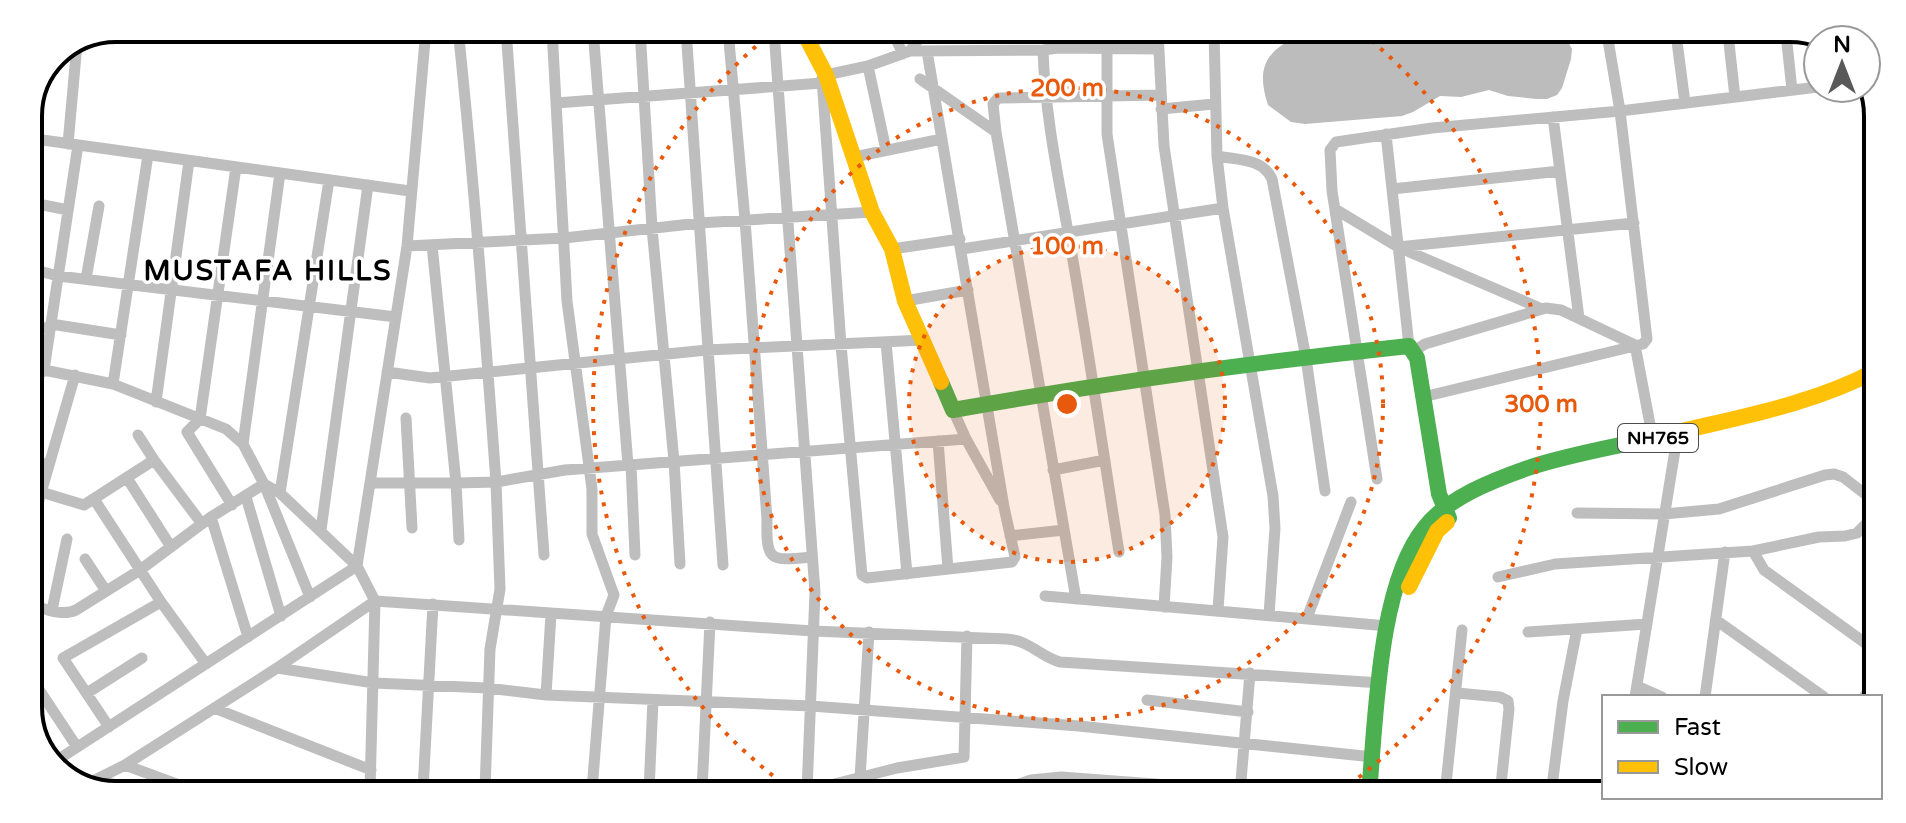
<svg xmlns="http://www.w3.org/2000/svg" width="1906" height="823" font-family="'Varela Round',sans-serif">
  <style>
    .water { fill: #bcbcbc }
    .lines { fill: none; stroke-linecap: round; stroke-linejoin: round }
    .street { stroke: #bebebe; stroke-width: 11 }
    .fast { stroke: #4caf50; stroke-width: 16 }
    .slow { stroke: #ffc107; stroke-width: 16 }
    .ring { fill: none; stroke: #e8590c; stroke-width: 4; stroke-dasharray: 4 8 }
    .labels { text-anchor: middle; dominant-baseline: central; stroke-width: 7; stroke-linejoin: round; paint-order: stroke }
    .shield { fill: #fff; stroke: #4c4c4c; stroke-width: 2 }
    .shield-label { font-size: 18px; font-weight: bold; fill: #000 }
    .district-label { font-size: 28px; font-weight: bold; letter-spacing: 2px; fill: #000; stroke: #fff }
    .rim { fill: none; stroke: #000; stroke-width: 4 }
    .centre { fill: #e8590c; stroke: #fff; stroke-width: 4 }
    .ring-label { font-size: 24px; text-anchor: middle; font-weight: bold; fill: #e8590c; stroke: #fff; stroke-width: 7; stroke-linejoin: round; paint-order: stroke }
  </style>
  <rect width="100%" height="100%" fill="#fff"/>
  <!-- water -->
  <path class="water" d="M1304,33L1564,34L1572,49L1571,59L1562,88L1557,95L1547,99H1537L1508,96L1489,90L1461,97L1440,96L1413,112L1402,116L1305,124L1291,122L1268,105C1255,65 1267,50 1304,33Z"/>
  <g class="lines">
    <!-- street -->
    <path class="street" d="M506,29L544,555
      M552,30L567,301L592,489V534L614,595L606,616L592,790
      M593,30L628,465
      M640,30L652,228L674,461L680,564
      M686,30L723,565
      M728,30L745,220L767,519C766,562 770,561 811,557
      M774,31L815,592L807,791
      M892,31L903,54
      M1057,32L1058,48
      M1107,32V134L1165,515L1167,557L1164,607
      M1158,32L1164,146L1223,537L1218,610
      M1214,32L1217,156L1223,208L1273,496L1275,528L1269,615
      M1676,34L1685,103
      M1728,34L1735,97
      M1786,34L1792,90
      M1043,50C1045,113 1057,171 1068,232C1087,338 1102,445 1119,552
      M910,51L925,31
      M868,66L886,150
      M826,75L868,66L910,51L1043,50L1058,48L1158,49
      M822,78L841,345L862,575L867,578L1012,562L1015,557L1004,507L927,51
      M920,79L996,132L1076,599
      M1866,82H1867
      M556,103L822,83
      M1161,109L1214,104
      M1553,117L1579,318
      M28,128L30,107
      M996,132L993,104L998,98L1160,95
      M1386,134L1409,346
      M28,138L410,191
      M68,144L77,44
      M78,145L44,370L113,384L226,429L243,444L264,484L310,597
      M1217,156C1237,160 1263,158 1272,179L1306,358L1325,491
      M854,157L942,139
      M1392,189L1560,171
      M28,202L68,210
      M1335,209L1398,247L1542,309
      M432,245L456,483L496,482C485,331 474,180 458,29
      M407,246L564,238L700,223L872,212
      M1398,247L1634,223
      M892,249L960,239
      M962,249L1223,208
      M28,268L58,276L396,317
      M86,279L99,206
      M905,301L968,290
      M51,324L121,335
      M28,325L50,329
      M886,342L907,574
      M1414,351L1425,344L1546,308L1561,310L1635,345L1653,440
      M387,372L430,378L707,350L924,340
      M113,384L148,155
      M1423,397L1643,344L1647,339L1620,111L1607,34
      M156,402L189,161
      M28,403L36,377L44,370
      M953,410L966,439L1000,500
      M406,418L412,528
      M138,435L154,460
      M938,441L948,569
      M243,444L280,173
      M28,459L49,465
      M631,465L635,555
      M1053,470L1105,460
      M127,478L171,547
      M1377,479L1332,191L1330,150L1336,142L1432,128L1620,111L1818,87
      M370,483H456L459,540
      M41,492L84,505L154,460L202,524
      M280,493L329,180
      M246,497L281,616
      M94,499L161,602L206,664
      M232,505L187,432L200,419L236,167
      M1577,513L1664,514L1719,509L1825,475L1834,474L1843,477L1874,501
      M211,517L248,637
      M321,530L368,185
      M1010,536L1064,530
      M28,538L75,375
      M1753,551L1764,570L1872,648
      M85,559L106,591
      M1498,577L1555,564L1753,551L1819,537L1845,536L1857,533L1874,516
      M1045,596L1388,626
      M28,604C43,608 62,617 76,610L140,570L211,517L264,484L280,493L357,566L375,601L370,790
      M52,610L67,539
      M551,614L546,695L811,706L1079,726L1373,757
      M1307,618L1351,502
      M1716,620L1824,697
      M1528,632L1647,624
      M277,668L374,683L487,688L546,695
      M28,673L77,747
      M1637,686L1662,697
      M87,693L142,658
      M1457,693L1500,697L1508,701L1509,709L1500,794
      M1635,697L1676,444
      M1705,697L1725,552
      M1864,697L1872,685
      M1147,700L1248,712
      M214,708L371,770
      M109,727L63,658L161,602
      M51,764L357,566L407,246L426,29
      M125,765L190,789
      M860,778L869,632
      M81,787L125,765L277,668L375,601L813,631L1007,639C1031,641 1039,656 1060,662L1381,683
      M423,790L433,604
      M485,790L490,649L500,589L496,482L565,470L966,439
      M649,791L653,700
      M702,791L710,622
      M807,791L897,768L964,757L967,636
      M995,792L1031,780L1061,777L1168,785L1224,793
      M1240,793L1250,673
      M1445,794L1462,630
      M1551,794L1563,701L1577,629"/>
    <!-- fast -->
    <path class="fast" d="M941,382L953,410C1105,383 1256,362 1409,346L1417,358L1439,494L1449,518
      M1369,793C1376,719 1378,584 1425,527C1448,498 1491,481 1525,469C1569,454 1616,447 1662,436"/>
    <!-- slow -->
    <path class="slow" d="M803,31L826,75L872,212L892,249L905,301L941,382
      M1662,436C1733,418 1809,406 1875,371
      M1409,587L1437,531L1447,522"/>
  </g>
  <!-- distance rings -->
  <circle cx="1067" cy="404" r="158" fill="#e8590c" fill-opacity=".12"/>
  <g class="ring">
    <circle cx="1067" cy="404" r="158"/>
    <circle cx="1067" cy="404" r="316"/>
    <path d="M792 790A474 474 0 0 1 772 33M1362 33A474 474 0 0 1 1339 792"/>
  </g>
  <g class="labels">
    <!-- shield labels -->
    <rect class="shield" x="1618" y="424" width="80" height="28" rx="6"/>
    <g class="shield-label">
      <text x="1658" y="438">NH765</text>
    </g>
    <!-- district labels -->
    <g class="district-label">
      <text x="268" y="271">MUSTAFA HILLS</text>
    </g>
  </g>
  <!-- crop -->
  <path d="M0 0H1906V823H0ZM116 42H1790A74 74 0 0 1 1864 116V707A74 74 0 0 1 1790 781H116A74 74 0 0 1 42 707V116A74 74 0 0 1 116 42Z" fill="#fff" fill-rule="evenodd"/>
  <path class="rim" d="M116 42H1790A74 74 0 0 1 1864 116V707A74 74 0 0 1 1790 781H116A74 74 0 0 1 42 707V116A74 74 0 0 1 116 42Z"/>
  <circle cx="1067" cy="404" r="12" class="centre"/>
  <g class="ring-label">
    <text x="1067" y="96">200 m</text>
    <text x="1067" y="254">100 m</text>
    <text x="1541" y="412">300 m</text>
  </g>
  <!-- legend -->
  <rect x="1602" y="695" width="280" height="104" fill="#ffffff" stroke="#999999" stroke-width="2"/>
  <rect x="1618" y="721" width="40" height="12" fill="#4caf50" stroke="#999999" stroke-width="2"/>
  <text x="1674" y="735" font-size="24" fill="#000000">Fast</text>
  <rect x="1618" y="761" width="40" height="12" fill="#ffc107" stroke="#999999" stroke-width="2"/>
  <text x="1674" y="775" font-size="24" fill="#000000">Slow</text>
  <!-- north arrow -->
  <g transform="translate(1842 64)"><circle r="38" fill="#ffffff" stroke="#999999" stroke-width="2"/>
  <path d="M0-6L14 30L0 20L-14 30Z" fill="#595959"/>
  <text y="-12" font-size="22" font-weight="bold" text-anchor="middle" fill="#000000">N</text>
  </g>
</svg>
